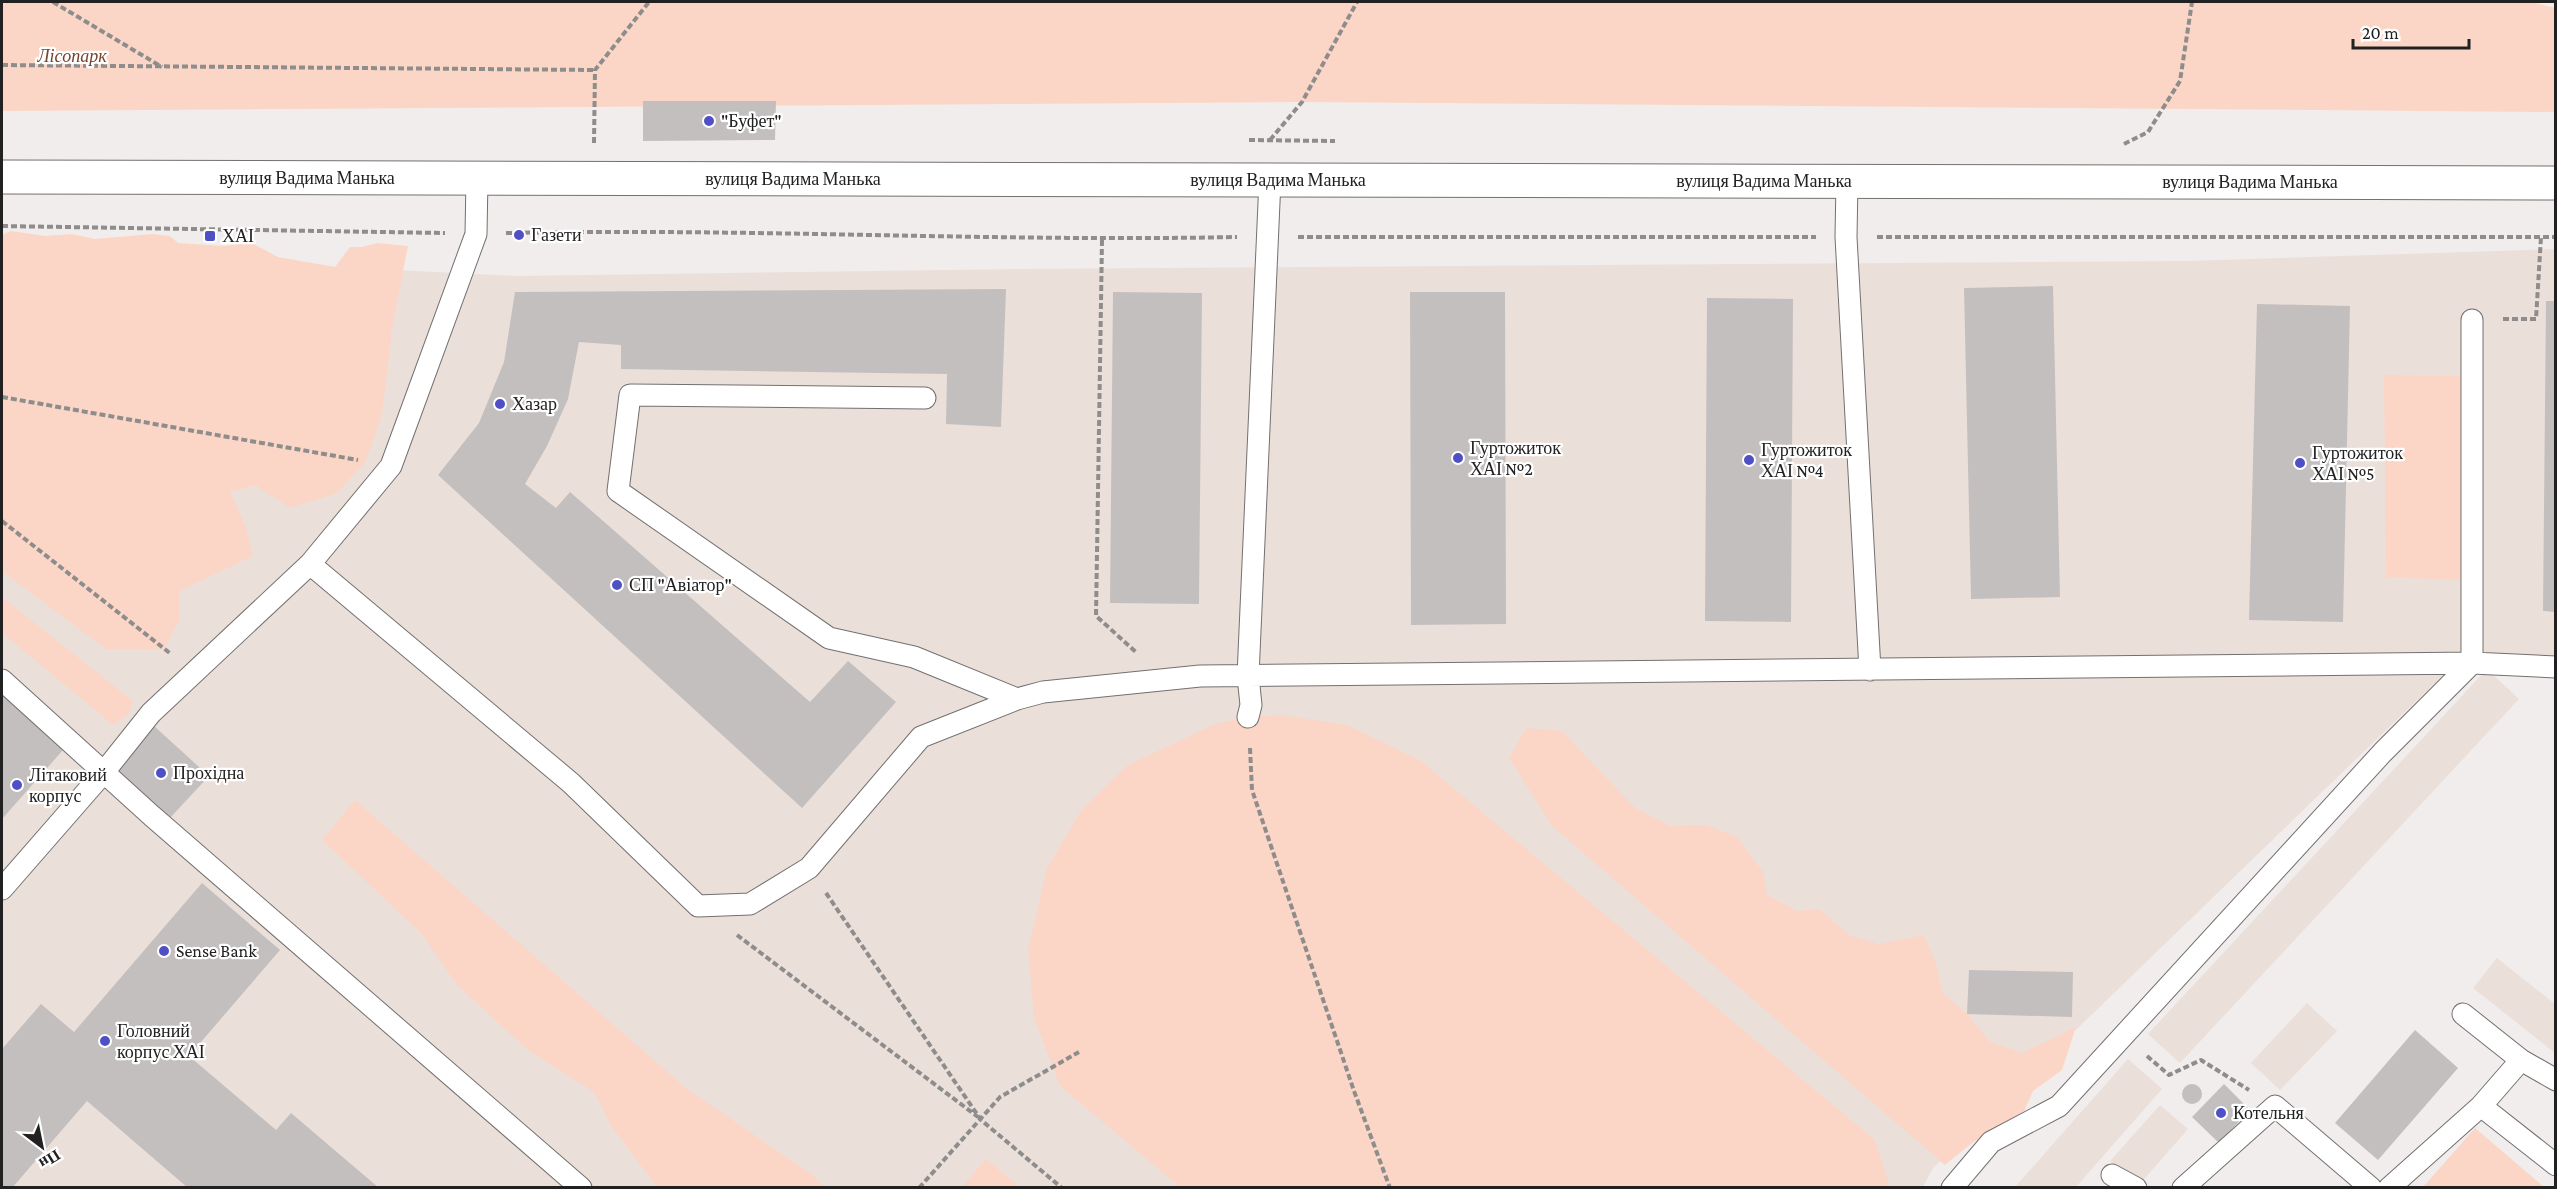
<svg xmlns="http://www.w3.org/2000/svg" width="2557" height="1189" font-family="'Crimson Pro',serif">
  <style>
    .built { fill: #ebdfda }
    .green { fill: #fbd6c6 }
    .building { fill: #c3bfbe }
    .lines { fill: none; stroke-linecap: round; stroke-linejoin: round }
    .service-casing { stroke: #73706f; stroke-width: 23 }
    .primary-casing { stroke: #73706f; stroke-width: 35 }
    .path { stroke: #8f8d8c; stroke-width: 4; stroke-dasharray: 6 3; stroke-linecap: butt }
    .service { stroke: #fff; stroke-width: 21 }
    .primary { stroke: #fff; stroke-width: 33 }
    .poi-dot { fill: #4f50c6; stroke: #fff; stroke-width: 2 }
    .labels { text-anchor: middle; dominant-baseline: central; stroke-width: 4.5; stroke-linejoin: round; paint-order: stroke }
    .park-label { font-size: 18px; font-style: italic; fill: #78442c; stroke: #fff }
    .poi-label { font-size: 18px; fill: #222121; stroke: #fff; text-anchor: start }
    .street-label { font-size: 18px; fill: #222121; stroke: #fff }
  </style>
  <rect width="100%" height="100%" fill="#f1edec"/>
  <!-- built -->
  <path class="built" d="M2555,249V659L2488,670L2519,699L2180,1063L2148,1034L2486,670L2441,677L1933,1168L1923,1187H2V250L517,276L1018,269L2190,261Z
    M2497,958L2555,1004V1053L2473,988Z
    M2307,1003L2337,1031L2280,1090L2251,1063Z
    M2128,1059L2162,1089L2076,1187H2015Z
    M2160,1105L2188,1129L2138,1186L2110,1161Z"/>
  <!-- green -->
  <path class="green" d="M2,2H2531L2555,8L2556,112L1302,102L2,111Z
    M11,231L45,236L72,234L95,239L152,234L170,236L178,243L225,246L250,242L278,257L335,267L350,247H362L377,243L408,246L392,328L382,414L366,461L337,493L290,508L255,485L230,492L246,527L253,556L179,591V621L164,649H106L2,571V235Z
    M2384,375L2461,376L2465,580L2386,577Z
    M2,597L133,701L129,714L113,725L2,633Z
    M1281,715L1347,725L1421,761L1875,1140L1890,1187H1180L1060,1086L1034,1018L1028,950L1047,868L1082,809L1128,765L1215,724L1248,717Z
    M1526,728L1562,731L1635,808L1670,826L1706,825L1737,837L1763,872L1767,895L1797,911L1819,909L1849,935L1879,944L1924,935L1936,964L1942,992L1968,1015L1990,1042L2022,1053L2076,1027L2062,1070L2033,1091L2024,1111L1972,1143L1945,1165L1552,826L1509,758Z
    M355,800L686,1088L811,1174L824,1187H657L612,1127L594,1092L529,1051L457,985L421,933L322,840Z
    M2475,1128L2544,1187H2423Z
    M986,1159L1020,1187H962Z"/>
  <!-- building -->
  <path class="building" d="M643,101H776L775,140L643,141Z
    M2053,286L2060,597L1971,599L1964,288Z
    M1006,289L1001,427L946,424L947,374L621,369V345L579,342L568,399L547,446L525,484L556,508L570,492L810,702L848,661L896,702L802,808L438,475L479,423L504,362L515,292Z
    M1113,292L1202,293L1199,604L1110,603Z
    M1410,292H1505L1506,624L1411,625Z
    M1707,298L1793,299L1791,622L1705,621Z
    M2546,301H2556V612L2543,611Z
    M2257,304L2350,306L2343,622L2249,620Z
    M2,695L63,750L2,819Z
    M154,726L209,776L169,819L114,769Z
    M202,883L280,950L189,1056L276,1130L291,1113L379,1188H188L87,1101L12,1188H2V1049L41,1004L74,1032Z
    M1969,970L2073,972L2072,1017L1967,1014Z
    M2415,1030L2458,1068L2378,1160L2335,1123Z
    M2224,1084L2250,1110L2219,1143L2192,1117Z
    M2182 1094a10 10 0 1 1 20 0a10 10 0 1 1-20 0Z"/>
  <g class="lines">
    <defs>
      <path id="service" d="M1847,181L1846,237L1870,670
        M925,398L630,395L618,491L829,638L914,657L1017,699
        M310,564L571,783L698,906L750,904L809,868L921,737L1017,699L1043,692L1200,676L2472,663L2556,667
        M2,680L152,816L581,1188
        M1248,717L1251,705L1248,676L1270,180
        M2,889L104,772L151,713L310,564L391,466L476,234L477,179
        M2463,1014L2521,1060L2481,1106
        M2521,1060L2556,1080
        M2112,1175L2136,1188
        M1952,1188L1991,1142L2059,1106L2383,752L2472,663V320
        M2183,1188L2275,1106L2371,1188
        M2389,1188L2481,1106L2556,1165"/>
      <path id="primary" d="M2,177L2556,183"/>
    </defs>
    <!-- service casing -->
    <use href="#service" class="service-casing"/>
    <!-- primary casing -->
    <use href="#primary" class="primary-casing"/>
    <!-- path -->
    <path class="path" d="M53,2L162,67
      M2,65L595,70
      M1249,140L1335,141
      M1270,140L1302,102L1357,2
      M594,143L595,70L649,2
      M2124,144L2148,132L2180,81L2192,2
      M2,226L445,233
      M506,233C750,228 993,242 1237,237
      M1298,237H1816
      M1877,237H2556
      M1102,240L1096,616L1137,653
      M2503,319H2536L2541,237
      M2,397L358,460
      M2,521L171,654
      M1250,748L1252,790L1354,1091L1390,1188
      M826,893L981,1120L1062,1188
      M737,935L978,1117
      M2147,1056L2169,1075L2201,1060L2249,1090
      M919,1188L1000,1097L1079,1052"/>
    <!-- service -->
    <use href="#service" class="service"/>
    <!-- primary -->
    <use href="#primary" class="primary"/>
  </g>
  <!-- markers -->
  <g class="poi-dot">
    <circle cx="709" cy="121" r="6"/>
    <circle cx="519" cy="235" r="6"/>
    <rect x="204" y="230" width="12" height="12" rx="3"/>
    <circle cx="500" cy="404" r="6"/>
    <circle cx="1458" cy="458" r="6"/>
    <circle cx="1749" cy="460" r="6"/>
    <circle cx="2300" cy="463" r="6"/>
    <circle cx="617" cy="585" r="6"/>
    <circle cx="161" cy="773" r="6"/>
    <circle cx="17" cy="785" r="6"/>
    <circle cx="164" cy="951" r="6"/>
    <circle cx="105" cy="1041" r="6"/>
    <circle cx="2221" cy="1113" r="6"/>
  </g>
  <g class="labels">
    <!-- park labels -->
    <g class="park-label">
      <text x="72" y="56">Лісопарк</text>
    </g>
    <!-- poi labels -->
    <g class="poi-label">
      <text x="721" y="121">"Буфет"</text>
      <text x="531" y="235">Газети</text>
      <text x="222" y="236">ХАІ</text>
      <text x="512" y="404">Хазар</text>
      <text x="1470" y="448">Гуртожиток<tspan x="1470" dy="21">ХАІ №2</tspan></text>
      <text x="1761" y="450">Гуртожиток<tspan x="1761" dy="21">ХАІ №4</tspan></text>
      <text x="2312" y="453">Гуртожиток<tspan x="2312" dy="21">ХАІ №5</tspan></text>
      <text x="629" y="585">СП "Авіатор"</text>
      <text x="173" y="773">Прохідна</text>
      <text x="29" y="775">Літаковий<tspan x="29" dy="21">корпус</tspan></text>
      <text x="176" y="951">Sense Bank</text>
      <text x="117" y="1031">Головний<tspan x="117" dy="21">корпус ХАІ</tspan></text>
      <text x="2233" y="1113">Котельня</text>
    </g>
    <!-- street labels -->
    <g class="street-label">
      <text x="307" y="178">вулиця Вадима Манька</text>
      <text x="793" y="179">вулиця Вадима Манька</text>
      <text x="1278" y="180">вулиця Вадима Манька</text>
      <text x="1764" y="181">вулиця Вадима Манька</text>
      <text x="2250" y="182">вулиця Вадима Манька</text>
    </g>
  </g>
  <!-- border -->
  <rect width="2557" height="1189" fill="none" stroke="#222121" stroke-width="6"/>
  <!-- north arrow -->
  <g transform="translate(42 1147) rotate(148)" stroke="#ffffff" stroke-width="4.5" paint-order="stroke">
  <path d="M0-4.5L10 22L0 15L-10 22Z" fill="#222121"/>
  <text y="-9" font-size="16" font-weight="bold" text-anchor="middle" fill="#222121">Пн</text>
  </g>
  <!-- scale -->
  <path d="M2353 39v9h116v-9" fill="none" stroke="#222121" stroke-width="3"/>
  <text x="2362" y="39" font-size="18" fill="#222121" stroke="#ffffff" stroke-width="4.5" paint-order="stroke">20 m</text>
</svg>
